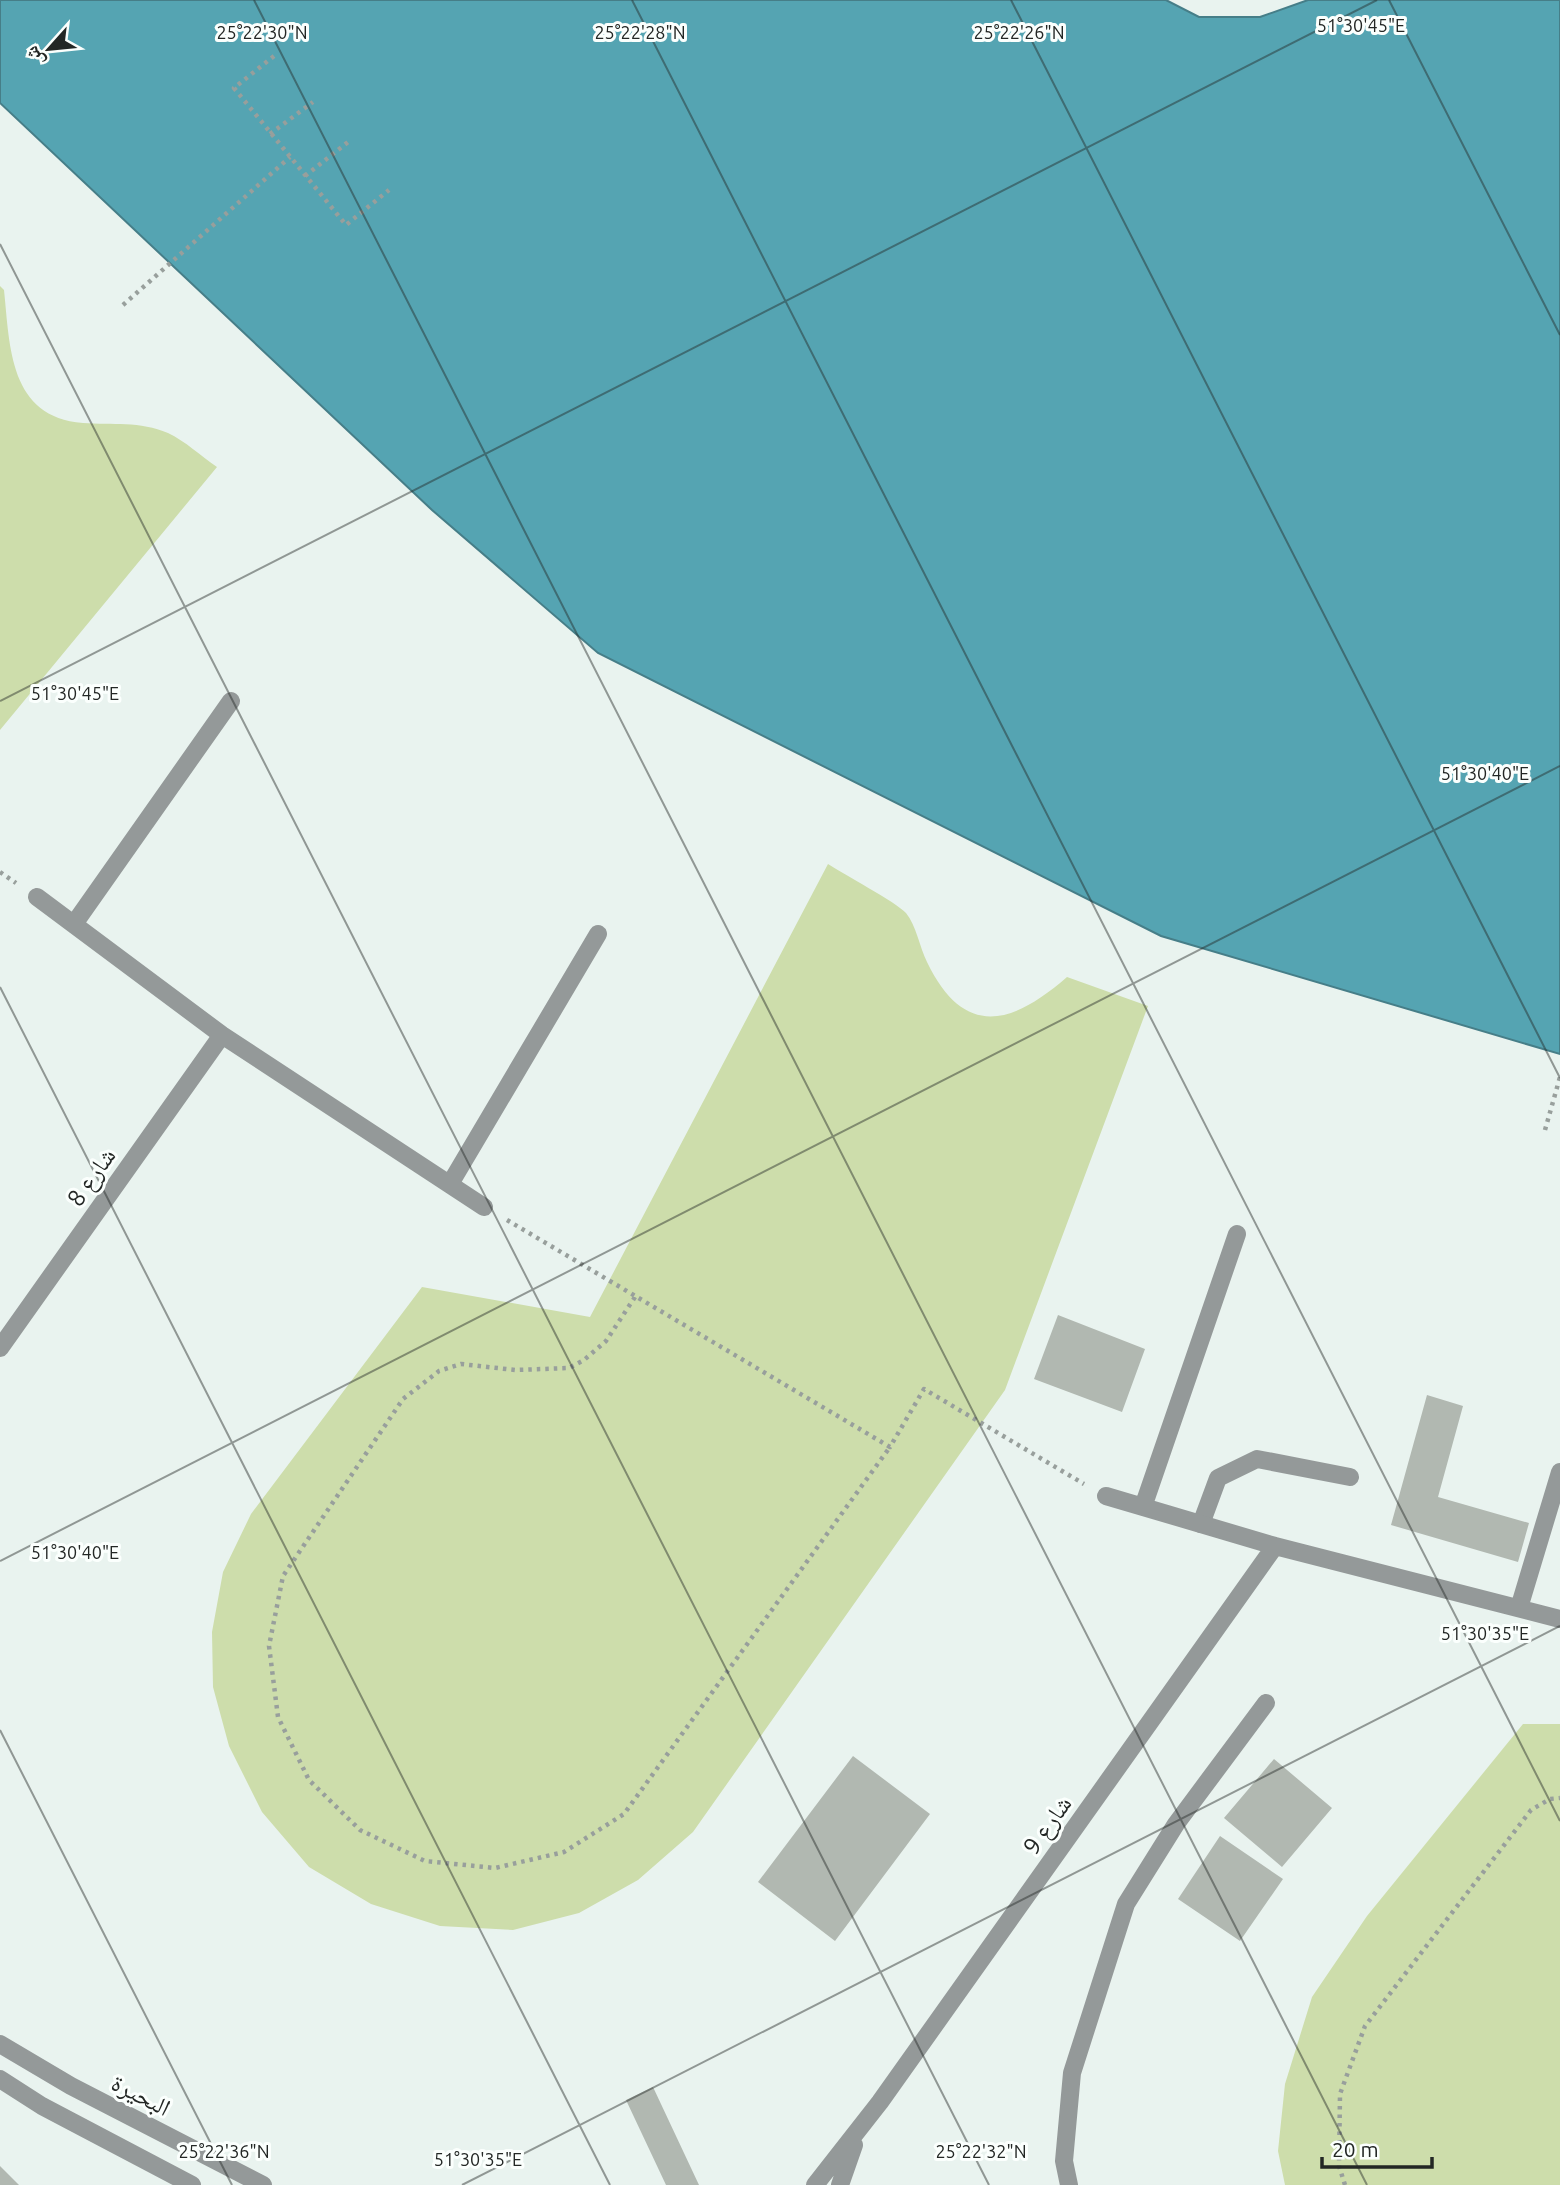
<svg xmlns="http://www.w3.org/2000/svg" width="1560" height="2185" font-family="Ubuntu,'Noto Naskh Arabic',sans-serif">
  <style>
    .green { fill: #cdddab }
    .water { fill: #55a4b2; stroke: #467e88; stroke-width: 2 }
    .building { fill: #b1b8b1 }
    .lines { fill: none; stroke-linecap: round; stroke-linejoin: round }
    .path { stroke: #989f9c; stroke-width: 4.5; stroke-dasharray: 3.5 5; stroke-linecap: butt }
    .lane { stroke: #949999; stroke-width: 18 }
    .street { stroke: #949999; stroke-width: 18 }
    .ticks { fill: none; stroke: #232725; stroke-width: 2; stroke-opacity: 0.45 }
    .labels { text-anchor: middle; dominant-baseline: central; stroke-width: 6; stroke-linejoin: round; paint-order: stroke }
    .street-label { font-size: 24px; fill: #232725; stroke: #fbfffd }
    .ticks-label { font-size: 18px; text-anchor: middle; fill: #232725; stroke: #fbfffd; stroke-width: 6; stroke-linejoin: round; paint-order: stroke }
  </style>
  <rect width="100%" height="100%" fill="#e9f3ef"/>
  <!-- green -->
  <path class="green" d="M0,286L4,290C10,347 9,417 83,423C112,425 140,421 168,433C185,441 201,456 217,467L0,730Z
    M828,864C843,874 896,902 906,913C916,925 920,948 927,962C964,1039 1012,1025 1067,977L1148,1006L1005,1390L693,1832L638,1880L579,1913L513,1930L440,1926L371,1904L309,1867L262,1812L229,1746L213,1687L212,1632L223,1572L251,1514L422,1287L590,1317Z
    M1523,1724H1560V2185H1285L1278,2151L1285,2084L1312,1997L1367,1916Z"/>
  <!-- water -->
  <path class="water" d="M0,0H1166L1199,17H1260L1308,0H1560V1054L1161,936L598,653L432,510L0,103Z"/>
  <!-- building -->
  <path class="building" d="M1058,1315L1145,1349L1122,1412L1034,1379Z
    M1427,1395L1463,1406L1438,1497L1529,1523L1518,1562L1391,1525Z
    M853,1756L930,1814L835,1941L758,1882Z
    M1274,1759L1332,1808L1282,1867L1224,1818Z
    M1220,1836L1283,1879L1240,1941L1178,1899Z
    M653,2087L699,2185H666L626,2100Z
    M0,2166L19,2185H0Z"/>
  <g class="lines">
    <!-- path -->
    <path class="path" d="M274,56L234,88L346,225L389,190
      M270,134L313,102
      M305,176L348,142
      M123,305L290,157
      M0,872L16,883
      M1545,1130L1560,1077
      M507,1220L890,1447L924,1389L1084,1484
      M635,1297L606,1341L584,1360L569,1368L515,1370L461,1364L439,1371L403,1399L283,1576L269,1646L278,1717L309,1780L360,1830L425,1861L495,1868L564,1852L624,1814L890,1447
      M1345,2185L1339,2166L1340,2094L1365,2026L1531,1810L1550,1799L1560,1798"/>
    <!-- lane -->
    <path class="lane" d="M1201,1524L1218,1478L1257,1459L1350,1477"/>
    <!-- street -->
    <path class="street" d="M37,897L222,1035L484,1207
      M74,924L231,701
      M450,1184L598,934
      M0,1348L222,1035
      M1106,1496L1275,1546L1560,1619
      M1143,1507L1237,1234
      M1519,1608L1560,1472
      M0,2044L71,2086L263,2185
      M0,2079L42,2106L192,2185
      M815,2185L880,2102L1275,1546
      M840,2185L854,2145
      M1069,2185L1064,2161L1072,2073L1126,1904L1176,1824L1266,1703"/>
  </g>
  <!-- ticks -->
  <path class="ticks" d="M254,0L1367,2185M632,0L1560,1821M1011,0L1560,1078M1389,0L1560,335M0,244L989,2185M0,701L1377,0M0,987L610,2185M0,1561L1560,766M0,1730L232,2185M462,2185L1560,1626"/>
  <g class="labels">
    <!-- street labels -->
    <g class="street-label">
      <text transform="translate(91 1177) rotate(-55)">شارع 8</text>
      <text transform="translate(1047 1825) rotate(-55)">شارع 9</text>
      <text transform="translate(141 2095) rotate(27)">البحيرة</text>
    </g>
  </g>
  <g class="ticks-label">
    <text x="1361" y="32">51°30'45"E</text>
    <text x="262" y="39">25°22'30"N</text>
    <text x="640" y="39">25°22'28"N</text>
    <text x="1019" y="39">25°22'26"N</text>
    <text x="75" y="700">51°30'45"E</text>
    <text x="1485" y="780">51°30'40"E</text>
    <text x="75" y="1559">51°30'40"E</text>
    <text x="1485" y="1640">51°30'35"E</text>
    <text x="224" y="2158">25°22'36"N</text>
    <text x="981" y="2158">25°22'32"N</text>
    <text x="478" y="2166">51°30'35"E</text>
  </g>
  <!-- north arrow -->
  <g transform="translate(49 49) rotate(243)" stroke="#fbfffd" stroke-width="5" paint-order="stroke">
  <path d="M0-5L12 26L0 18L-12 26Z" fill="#232725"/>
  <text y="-10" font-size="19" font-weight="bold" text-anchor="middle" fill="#232725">ش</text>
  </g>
  <!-- scale -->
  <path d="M1322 2157v10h110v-10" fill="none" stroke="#232725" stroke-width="3.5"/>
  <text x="1332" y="2157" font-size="21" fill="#232725" stroke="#fbfffd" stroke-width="5" paint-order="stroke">20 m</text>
</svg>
